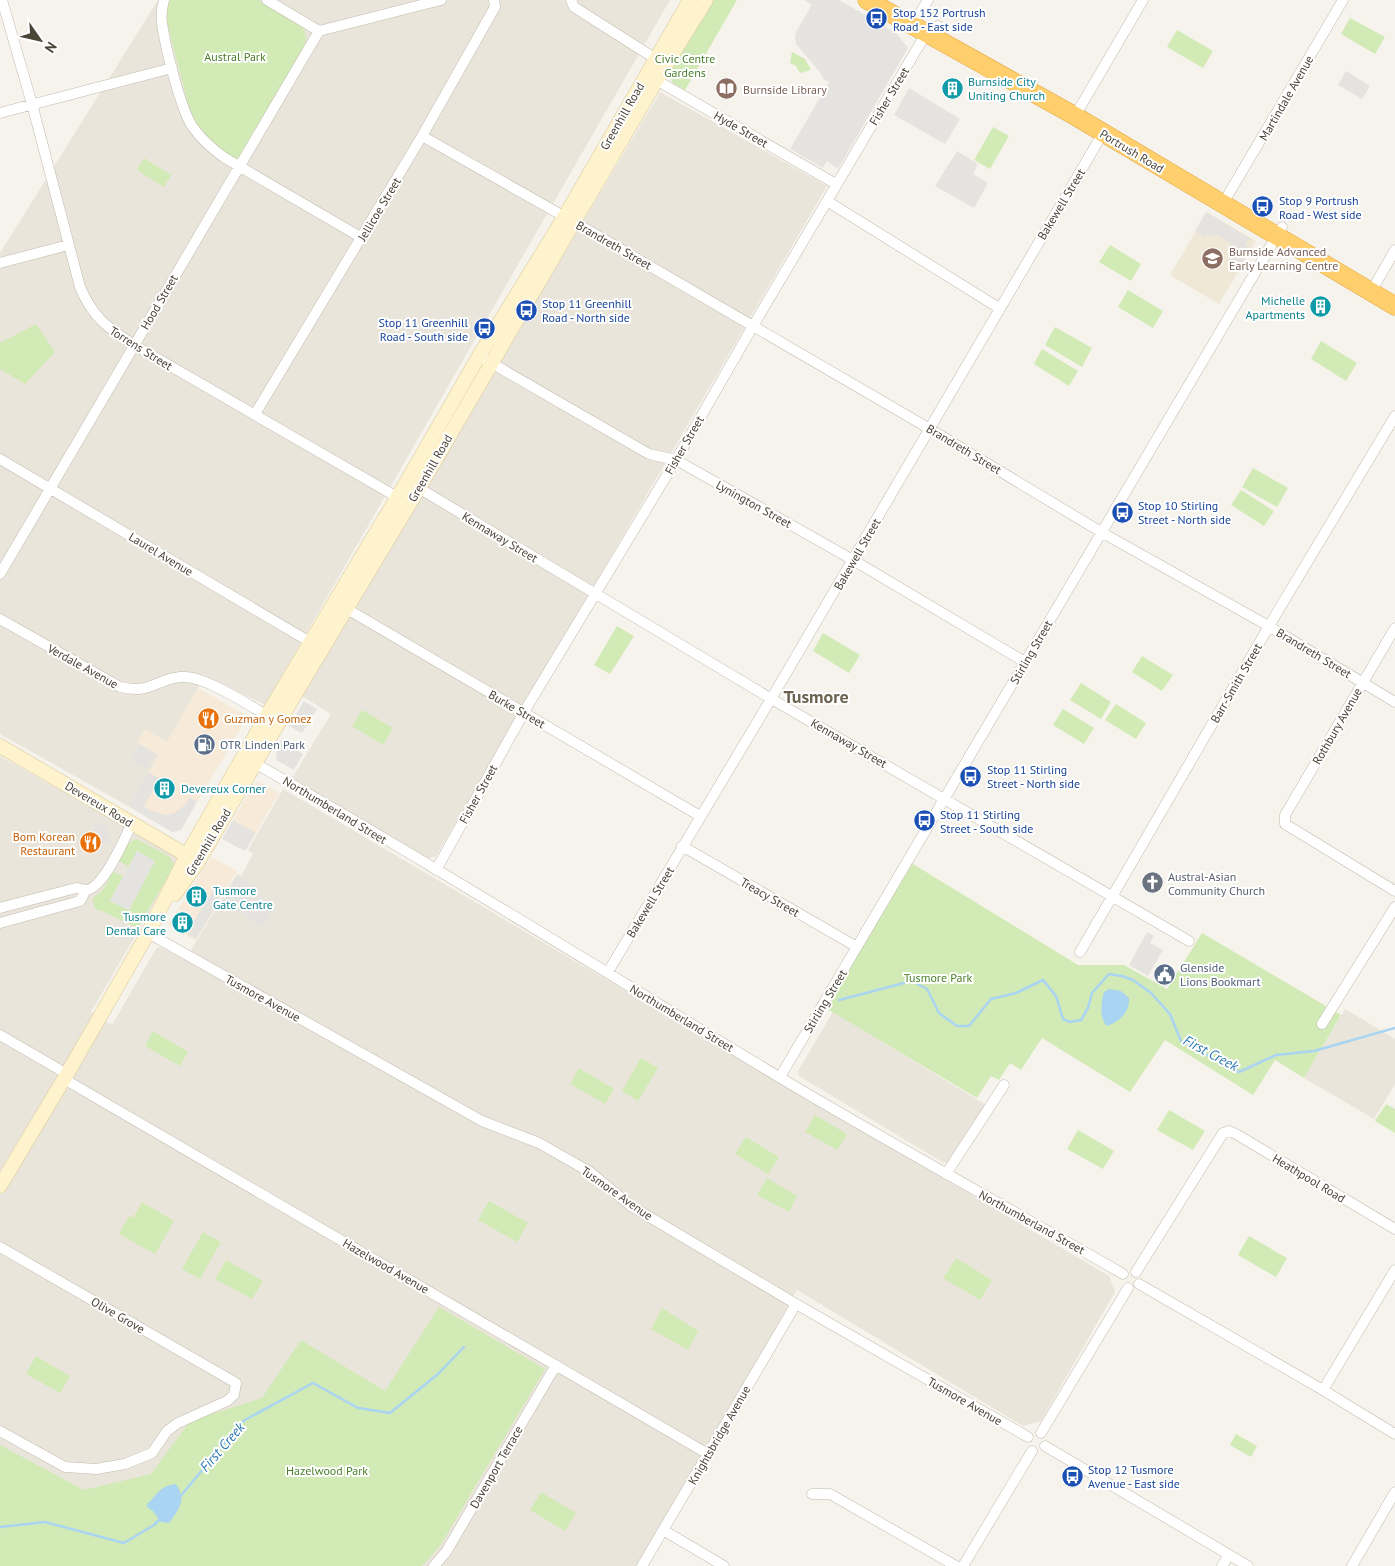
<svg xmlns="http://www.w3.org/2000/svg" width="1395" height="1566" font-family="'PT Sans',sans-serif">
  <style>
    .residential { fill: #eae5da }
    .commercial { fill: #f7ead8 }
    .education { fill: #efe8d6 }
    .green { fill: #d2eab5 }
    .parking { fill: #e5e3e0 }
    .water { fill: #a9d4f2 }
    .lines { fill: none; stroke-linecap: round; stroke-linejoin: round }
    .stream { stroke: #a9d4f2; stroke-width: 2.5 }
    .street-casing { stroke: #c2bbae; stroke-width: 11 }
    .secondary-casing { stroke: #d6c79b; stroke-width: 15 }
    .highway-casing { stroke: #e0a43c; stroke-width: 19 }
    .street { stroke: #fff; stroke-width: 10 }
    .secondary { stroke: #fff3cd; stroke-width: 14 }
    .highway { stroke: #ffcf6e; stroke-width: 18 }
    .labels { text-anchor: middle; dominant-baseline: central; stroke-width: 4; stroke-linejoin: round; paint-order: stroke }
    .transit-label { font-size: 12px; fill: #164399; stroke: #fff; text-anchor: start }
    .park-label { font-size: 12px; fill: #4a7f2a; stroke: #fff }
    .culture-label { font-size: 12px; fill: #0d838f; stroke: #fff; text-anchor: start }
    .education-label { font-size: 12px; fill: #785e54; stroke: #fff; text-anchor: start }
    .street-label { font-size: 12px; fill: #4b4439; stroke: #fff }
    .food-label { font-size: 12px; fill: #c56008; stroke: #fff; text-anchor: start }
    .service-label { font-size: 12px; fill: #4e5e75; stroke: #fff; text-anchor: start }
    .worship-label { font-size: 12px; fill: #5b616d; stroke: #fff; text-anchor: start }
    .water-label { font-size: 14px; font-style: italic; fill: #2e7ab2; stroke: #fff }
    .district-label { font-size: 18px; font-weight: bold; fill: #6e6250; stroke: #fff }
  </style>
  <rect width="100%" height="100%" fill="#f6f3ec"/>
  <!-- residential -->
  <path class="residential" d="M158,0H670L265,705L202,674L198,688L167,742H138L159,755L128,806L0,734V253Z
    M660,92L827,186L436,856L426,859L292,778L331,714L302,696Z
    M0,756L180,859L91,1012L112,1025L157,947L162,948L185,960L237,874L241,876L253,854L248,850L283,789L1109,1276L1115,1292L1041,1421L1023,1426L797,1290L739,1393L636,1566H0Z
    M1345,1009L1395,1039V1084L1374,1119L1304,1078Z
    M833,1012L986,1105L948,1162H942L799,1076L798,1071Z"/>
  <!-- commercial -->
  <path class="commercial" d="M198,688L244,714L246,719L181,830L172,832L128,806L159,755L137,742L145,729L167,742Z
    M259,782L279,793L245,851L222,839L254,784Z
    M211,857L237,871L196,941L168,925Z"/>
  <!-- education -->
  <path class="education" d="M1207,212L1256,241L1219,304L1170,275Z"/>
  <!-- green -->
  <path class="green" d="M168,0H258L299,24C306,30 308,39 304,47L238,160C214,146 200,134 189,108L166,18Z
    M712,0H737L685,90L673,83L668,73Z
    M1350,18L1385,37L1375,54L1341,34Z
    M1177,30L1213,51L1203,68L1167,47Z
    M792,52L805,59L811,70L800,73L796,66L790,63Z
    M993,127L1009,136L990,169L974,160Z
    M144,158L171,175L164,187L137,170Z
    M1110,245L1141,264L1131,281L1099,262Z
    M1128,290L1163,311L1153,328L1118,307Z
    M36,324L55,352L25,384L0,369V343Z
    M1055,327L1092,348L1082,367L1045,345Z
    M1321,341L1357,363L1346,381L1311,359Z
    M1042,349L1078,371L1069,386L1034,364Z
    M1253,468L1288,488L1277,507L1242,487Z
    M1241,490L1274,511L1264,526L1231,505Z
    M617,626L634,636L610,674L594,665Z
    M823,633L860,655L849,673L813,651Z
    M1142,656L1173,675L1162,691L1132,672Z
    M1081,683L1111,702L1101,719L1070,700Z
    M1116,704L1146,723L1136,739L1105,720Z
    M1063,709L1094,728L1084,744L1053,725Z
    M362,710L393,728L383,745L352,726Z
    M137,839L170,857L174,866L138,928L100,910H96L92,899L103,890L113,872L123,876L110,901L129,910L155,861L137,851L129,867L119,861C123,853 127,841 137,839Z
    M908,861L1078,965H1124L1167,989L1202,933L1341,1015L1304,1078L1275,1060L1253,1095L1165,1040L1130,1092L1042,1038L1021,1070L1010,1063L999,1080L991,1076L977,1098L822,1006Z
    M153,1031L188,1052L180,1066L145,1046Z
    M641,1058L658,1068L638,1101L622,1091Z
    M579,1068L614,1089L605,1104L570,1084Z
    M1386,1104L1395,1109V1133L1375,1121Z
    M1169,1110L1205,1131L1193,1150L1157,1130Z
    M815,1115L847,1134L837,1150L805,1132Z
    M1078,1130L1114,1151L1103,1169L1067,1149Z
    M746,1137L779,1157L768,1174L735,1154Z
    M767,1178L797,1196L789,1212L757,1195Z
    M489,1201L528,1223L517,1242L478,1220Z
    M142,1202L174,1221L155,1254L119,1234L129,1216L133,1218Z
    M203,1232L221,1242L200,1279L182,1269Z
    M1249,1236L1287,1258L1276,1277L1238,1255Z
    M956,1258L992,1280L980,1300L943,1278Z
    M226,1260L263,1281L252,1299L215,1279Z
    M439,1307L545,1369L440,1546L422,1566H0V1445L84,1490L151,1474L190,1421L262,1398L301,1340L385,1391Z
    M662,1308L698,1331L688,1350L651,1329Z
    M36,1356L70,1376L60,1393L26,1374Z
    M1236,1434L1257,1446L1251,1457L1230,1445Z
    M541,1492L576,1513L565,1531L530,1510Z"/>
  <!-- parking -->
  <path class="parking" d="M804,0H839L896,33L908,48L838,169L827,161L823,168L790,149L829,82L823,79L820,72L796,44L795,38L796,32L812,5Z
    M1346,71L1370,86L1362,99L1338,85Z
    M909,88L960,119L945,144L894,115Z
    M957,151L978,164L973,174L988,183L974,208L935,186Z
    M1206,212L1249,238L1245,245L1251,249L1239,268L1231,263L1239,249L1214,233L1212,237L1207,234L1205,237L1195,231Z
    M304,701L317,709L302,733L289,726Z
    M281,741L303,754L294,770L276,760L277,748Z
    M139,745L155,755L147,769L130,760Z
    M148,772L160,779L144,806L151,811L166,815L173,814L185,805L190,797L197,802L181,830L172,832L128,806Z
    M233,820L256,833L245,851L222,839Z
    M98,822L106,827L109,832L111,843L97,845L92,823Z
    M137,851L155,861L129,910L110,901Z
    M236,876L255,887L240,913L221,902Z
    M213,891L222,896L196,939L186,933Z
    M255,893L276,906L263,927L242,915Z
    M1147,932L1154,936L1150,943L1163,950L1148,976L1129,965Z"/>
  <!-- water -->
  <path class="water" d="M1109,989L1121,991L1129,998C1130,1011 1120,1022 1107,1026C1099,1019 1101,1002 1104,992Z
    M176,1484C187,1500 179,1509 169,1523L161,1522L153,1511L147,1507V1504C159,1494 157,1487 176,1484Z"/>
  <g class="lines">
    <!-- stream -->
    <path class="stream" d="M839,1000L912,981L927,989L939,1013L957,1026H969L991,999L1016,993L1043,980L1056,996L1063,1019L1070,1022L1081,1020L1088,1008L1092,993L1109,974L1122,976L1133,980L1151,993L1170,1014L1181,1041L1239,1072L1276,1055L1314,1051L1395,1028
      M179,1498L243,1421L313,1383L358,1408L390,1413L438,1374L464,1347
      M0,1527L45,1522L124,1543L154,1525L162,1517"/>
    <defs>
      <path id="street" d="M2,0L32,104L80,287C93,318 107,327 134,345L397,497
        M164,0C162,7 161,16 162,23C165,46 180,107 192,126C201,139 212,149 225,158L362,238
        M267,0L319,31
        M571,0L574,7L656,59
        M919,15L928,0
        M319,31L441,0
        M651,77L836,184
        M0,113L172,68
        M1075,116L1143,0
        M422,136L581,226L930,429L1101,532L1265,624L1395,702
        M1228,195L1343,0
        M827,201L999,308
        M0,263L68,245
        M1371,292L1395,250
        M479,356L649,454L676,460L685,465L853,560L1025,662
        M255,414L422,136L495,7L494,0
        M0,459L315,645
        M407,481L775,701L1189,941
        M0,574L319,31
        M342,606L700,816
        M0,619L120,687C151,694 154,680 180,677C203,674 250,706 271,718
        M1395,628L1285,815V824L1395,891
        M251,761C429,862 603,971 779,1077C893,1145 1009,1208 1123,1274
        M682,846L857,947
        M436,870L527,707L676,460L753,326L921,42L928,33L938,26
        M0,908L76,888C79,888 84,890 87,890C104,887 125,838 132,823
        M0,923L80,901L86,890
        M148,933L482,1121L539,1143L590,1172L631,1206L796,1304L1028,1437
        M1080,952L1269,626L1395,416
        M608,972L771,699L1103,133
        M1322,1024L1395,907
        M0,1035L67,1074
        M780,1077L1282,227
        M64,1079L708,1454
        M946,1174L1004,1085
        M0,1247L236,1383L234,1395L227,1401L178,1423L167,1431L152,1453L125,1464L96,1469L65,1467L0,1431
        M1136,1272L1223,1133L1229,1131L1236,1134L1395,1229
        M1139,1284L1323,1390L1395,1434
        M1323,1390L1395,1270
        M1041,1433L1128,1288
        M1045,1446L1248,1566
        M812,1494H830L956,1566
        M663,1530L724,1566
        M434,1566L446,1552L556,1365
        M642,1566L796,1304
        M963,1566L1032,1451
        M1222,1566L1229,1555
        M1352,1566L1395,1492"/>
      <path id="secondary" d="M0,746L193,859
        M175,894L198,862L297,691L419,488L656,81L706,0
        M0,1186L67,1074L148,933L187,855L267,715L407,481L479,356L565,216L690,0"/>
      <path id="highway" d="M867,0L1075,116L1395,306"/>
    </defs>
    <!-- street casing -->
    <use href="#street" class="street-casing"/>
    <!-- secondary casing -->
    <use href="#secondary" class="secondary-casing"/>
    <!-- highway casing -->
    <use href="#highway" class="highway-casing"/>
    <!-- street -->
    <use href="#street" class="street"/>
    <!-- secondary -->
    <use href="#secondary" class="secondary"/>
    <!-- highway -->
    <use href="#highway" class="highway"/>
  </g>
  <!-- icons -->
  <defs>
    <symbol id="bus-disc" viewBox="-11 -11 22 22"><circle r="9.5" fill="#1a4fb4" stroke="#fff"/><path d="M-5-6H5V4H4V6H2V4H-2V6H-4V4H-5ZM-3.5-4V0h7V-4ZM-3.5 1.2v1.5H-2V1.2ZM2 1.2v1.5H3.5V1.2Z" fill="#fff"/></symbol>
    <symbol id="building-disc" viewBox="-11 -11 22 22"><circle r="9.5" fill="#0f9aa8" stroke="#fff"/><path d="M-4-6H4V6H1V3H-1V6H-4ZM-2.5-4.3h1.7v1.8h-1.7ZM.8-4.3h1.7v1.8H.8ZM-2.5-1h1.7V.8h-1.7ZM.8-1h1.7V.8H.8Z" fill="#fff"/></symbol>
    <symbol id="library-disc" viewBox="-11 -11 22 22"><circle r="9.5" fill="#8d6e63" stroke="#fff"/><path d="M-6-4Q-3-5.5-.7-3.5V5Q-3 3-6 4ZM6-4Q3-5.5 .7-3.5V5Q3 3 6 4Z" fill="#fff"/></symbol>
    <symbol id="school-disc" viewBox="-11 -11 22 22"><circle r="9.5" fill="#8d6e63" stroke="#fff"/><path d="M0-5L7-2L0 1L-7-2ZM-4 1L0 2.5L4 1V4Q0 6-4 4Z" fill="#fff"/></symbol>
    <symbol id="restaurant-disc" viewBox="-11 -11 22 22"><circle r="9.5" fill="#e8710a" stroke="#fff"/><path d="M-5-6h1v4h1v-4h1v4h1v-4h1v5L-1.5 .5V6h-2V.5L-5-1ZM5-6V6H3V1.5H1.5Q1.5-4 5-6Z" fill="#fff"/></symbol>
    <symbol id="fuel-disc" viewBox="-11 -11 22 22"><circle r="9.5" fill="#5c6f8a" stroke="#fff"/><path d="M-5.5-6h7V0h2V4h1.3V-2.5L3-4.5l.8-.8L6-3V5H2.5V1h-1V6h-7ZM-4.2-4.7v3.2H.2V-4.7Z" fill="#fff"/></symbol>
    <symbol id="church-disc" viewBox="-11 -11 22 22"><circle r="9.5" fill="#6b7280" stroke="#fff"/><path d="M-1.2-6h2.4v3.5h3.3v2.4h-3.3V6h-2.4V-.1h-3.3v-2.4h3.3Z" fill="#fff"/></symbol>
    <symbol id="civic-disc" viewBox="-11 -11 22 22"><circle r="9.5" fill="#5c6f8a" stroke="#fff"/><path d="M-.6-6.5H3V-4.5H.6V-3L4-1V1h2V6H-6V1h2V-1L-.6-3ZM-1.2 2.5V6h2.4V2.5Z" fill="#fff"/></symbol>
  </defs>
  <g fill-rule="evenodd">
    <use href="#bus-disc" x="864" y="6" width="25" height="25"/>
    <use href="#building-disc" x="940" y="76" width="25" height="25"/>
    <use href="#library-disc" x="714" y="76" width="25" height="25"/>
    <use href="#bus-disc" x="1250" y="194" width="25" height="25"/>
    <use href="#school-disc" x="1200" y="246" width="25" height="25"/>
    <use href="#building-disc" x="1308" y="294" width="25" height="25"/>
    <use href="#bus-disc" x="514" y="298" width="25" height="25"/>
    <use href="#bus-disc" x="472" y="316" width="25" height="25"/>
    <use href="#bus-disc" x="1110" y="500" width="25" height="25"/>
    <use href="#restaurant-disc" x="196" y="706" width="25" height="25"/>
    <use href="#fuel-disc" x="192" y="732" width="25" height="25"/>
    <use href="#bus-disc" x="958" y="764" width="25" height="25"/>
    <use href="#building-disc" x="152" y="776" width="25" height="25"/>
    <use href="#bus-disc" x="912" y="808" width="25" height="25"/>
    <use href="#restaurant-disc" x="78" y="830" width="25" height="25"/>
    <use href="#church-disc" x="1140" y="870" width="25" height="25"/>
    <use href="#building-disc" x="184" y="884" width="25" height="25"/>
    <use href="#building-disc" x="170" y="910" width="25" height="25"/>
    <use href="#civic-disc" x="1152" y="962" width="25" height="25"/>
    <use href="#bus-disc" x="1060" y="1464" width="25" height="25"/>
  </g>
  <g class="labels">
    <!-- transit labels -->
    <g class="transit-label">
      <text x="893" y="12">Stop 152 Portrush<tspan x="893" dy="14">Road - East side</tspan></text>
      <text x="1279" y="200">Stop 9 Portrush<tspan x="1279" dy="14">Road - West side</tspan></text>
      <text x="542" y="303">Stop 11 Greenhill<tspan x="542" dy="14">Road - North side</tspan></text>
      <text x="468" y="322" text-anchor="end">Stop 11 Greenhill<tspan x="468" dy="14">Road - South side</tspan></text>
      <text x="1138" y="505">Stop 10 Stirling<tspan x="1138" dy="14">Street - North side</tspan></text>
      <text x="987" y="769">Stop 11 Stirling<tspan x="987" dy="14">Street - North side</tspan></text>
      <text x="940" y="814">Stop 11 Stirling<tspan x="940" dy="14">Street - South side</tspan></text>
      <text x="1088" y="1469">Stop 12 Tusmore<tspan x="1088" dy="14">Avenue - East side</tspan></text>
    </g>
    <!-- park labels -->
    <g class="park-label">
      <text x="235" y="56">Austral Park</text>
      <text x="685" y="58">Civic Centre<tspan x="685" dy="14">Gardens</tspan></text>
      <text x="938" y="977">Tusmore Park</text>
      <text x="327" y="1470">Hazelwood Park</text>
    </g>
    <!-- culture labels -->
    <g class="culture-label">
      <text x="968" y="81">Burnside City<tspan x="968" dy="14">Uniting Church</tspan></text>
      <text x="1305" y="300" text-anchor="end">Michelle<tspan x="1305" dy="14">Apartments</tspan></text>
      <text x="181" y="788">Devereux Corner</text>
      <text x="213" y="890">Tusmore<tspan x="213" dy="14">Gate Centre</tspan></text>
      <text x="166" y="916" text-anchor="end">Tusmore<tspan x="166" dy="14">Dental Care</tspan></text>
    </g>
    <!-- education labels -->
    <g class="education-label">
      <text x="743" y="89">Burnside Library</text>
      <text x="1229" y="251">Burnside Advanced<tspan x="1229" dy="14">Early Learning Centre</tspan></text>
    </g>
    <!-- street labels -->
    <g class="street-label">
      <text transform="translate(889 96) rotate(-59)">Fisher Street</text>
      <text transform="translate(1286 98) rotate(-60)">Martindale Avenue</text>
      <text transform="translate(622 116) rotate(-60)">Greenhill Road</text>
      <text transform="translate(741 129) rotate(30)">Hyde Street</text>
      <text transform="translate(1132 151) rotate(31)">Portrush Road</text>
      <text transform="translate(1061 204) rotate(-59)">Bakewell Street</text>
      <text transform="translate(379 209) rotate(-59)">Jellicoe Street</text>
      <text transform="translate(614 245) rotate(30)">Brandreth Street</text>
      <text transform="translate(159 302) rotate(-60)">Hood Street</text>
      <text transform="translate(141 348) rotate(32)">Torrens Street</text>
      <text transform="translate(684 445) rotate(-60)">Fisher Street</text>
      <text transform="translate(964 449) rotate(31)">Brandreth Street</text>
      <text transform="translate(430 468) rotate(-60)">Greenhill Road</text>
      <text transform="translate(754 504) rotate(29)">Lynington Street</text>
      <text transform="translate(500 537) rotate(31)">Kennaway Street</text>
      <text transform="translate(161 554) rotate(31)">Laurel Avenue</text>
      <text transform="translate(857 554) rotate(-60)">Bakewell Street</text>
      <text transform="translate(1031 652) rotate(-60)">Stirling Street</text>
      <text transform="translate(1314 653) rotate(31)">Brandreth Street</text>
      <text transform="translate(83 666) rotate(29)">Verdale Avenue</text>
      <text transform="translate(1236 683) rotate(-60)">Barr-Smith Street</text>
      <text transform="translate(517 709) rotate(30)">Burke Street</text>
      <text transform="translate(1337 726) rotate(-60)">Rothbury Avenue</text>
      <text transform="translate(849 743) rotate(30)">Kennaway Street</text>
      <text transform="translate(478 794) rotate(-61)">Fisher Street</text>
      <text transform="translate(99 804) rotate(31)">Devereux Road</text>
      <text transform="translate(335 810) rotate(31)">Northumberland Street</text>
      <text transform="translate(208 842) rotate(-59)">Greenhill Road</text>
      <text transform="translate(770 897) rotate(30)">Treacy Street</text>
      <text transform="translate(650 902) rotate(-59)">Bakewell Street</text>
      <text transform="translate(263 998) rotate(29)">Tusmore Avenue</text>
      <text transform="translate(825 1001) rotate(-59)">Stirling Street</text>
      <text transform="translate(682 1018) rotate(31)">Northumberland Street</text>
      <text transform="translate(1309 1178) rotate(31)">Heathpool Road</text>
      <text transform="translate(617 1193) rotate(35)">Tusmore Avenue</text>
      <text transform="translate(1032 1222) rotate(29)">Northumberland Street</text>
      <text transform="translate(386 1266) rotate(30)">Hazelwood Avenue</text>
      <text transform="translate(118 1315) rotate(30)">Olive Grove</text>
      <text transform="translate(965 1401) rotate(30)">Tusmore Avenue</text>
      <text transform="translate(719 1435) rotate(-60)">Knightsbridge Avenue</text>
      <text transform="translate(496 1467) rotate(-60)">Davenport Terrace</text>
    </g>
    <!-- food labels -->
    <g class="food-label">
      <text x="224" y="718">Guzman y Gomez</text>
      <text x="75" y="836" text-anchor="end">Bom Korean<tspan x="75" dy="14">Restaurant</tspan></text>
    </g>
    <!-- service labels -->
    <g class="service-label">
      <text x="220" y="744">OTR Linden Park</text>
      <text x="1180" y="967">Glenside<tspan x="1180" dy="14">Lions Bookmart</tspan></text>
    </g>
    <!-- worship labels -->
    <g class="worship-label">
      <text x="1168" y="876">Austral-Asian<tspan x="1168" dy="14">Community Church</tspan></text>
    </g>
    <!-- water labels -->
    <g class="water-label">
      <text transform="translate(1211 1053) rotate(28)">First Creek</text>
      <text transform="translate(222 1447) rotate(-49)">First Creek</text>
    </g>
    <!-- district labels -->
    <g class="district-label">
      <text x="816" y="696">Tusmore</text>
    </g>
  </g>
  <!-- north arrow -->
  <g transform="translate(40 40) rotate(124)" stroke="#ffffff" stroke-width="4" paint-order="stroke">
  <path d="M0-4L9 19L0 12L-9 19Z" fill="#4b4439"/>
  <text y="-8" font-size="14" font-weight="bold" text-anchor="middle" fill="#4b4439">N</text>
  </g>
</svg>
